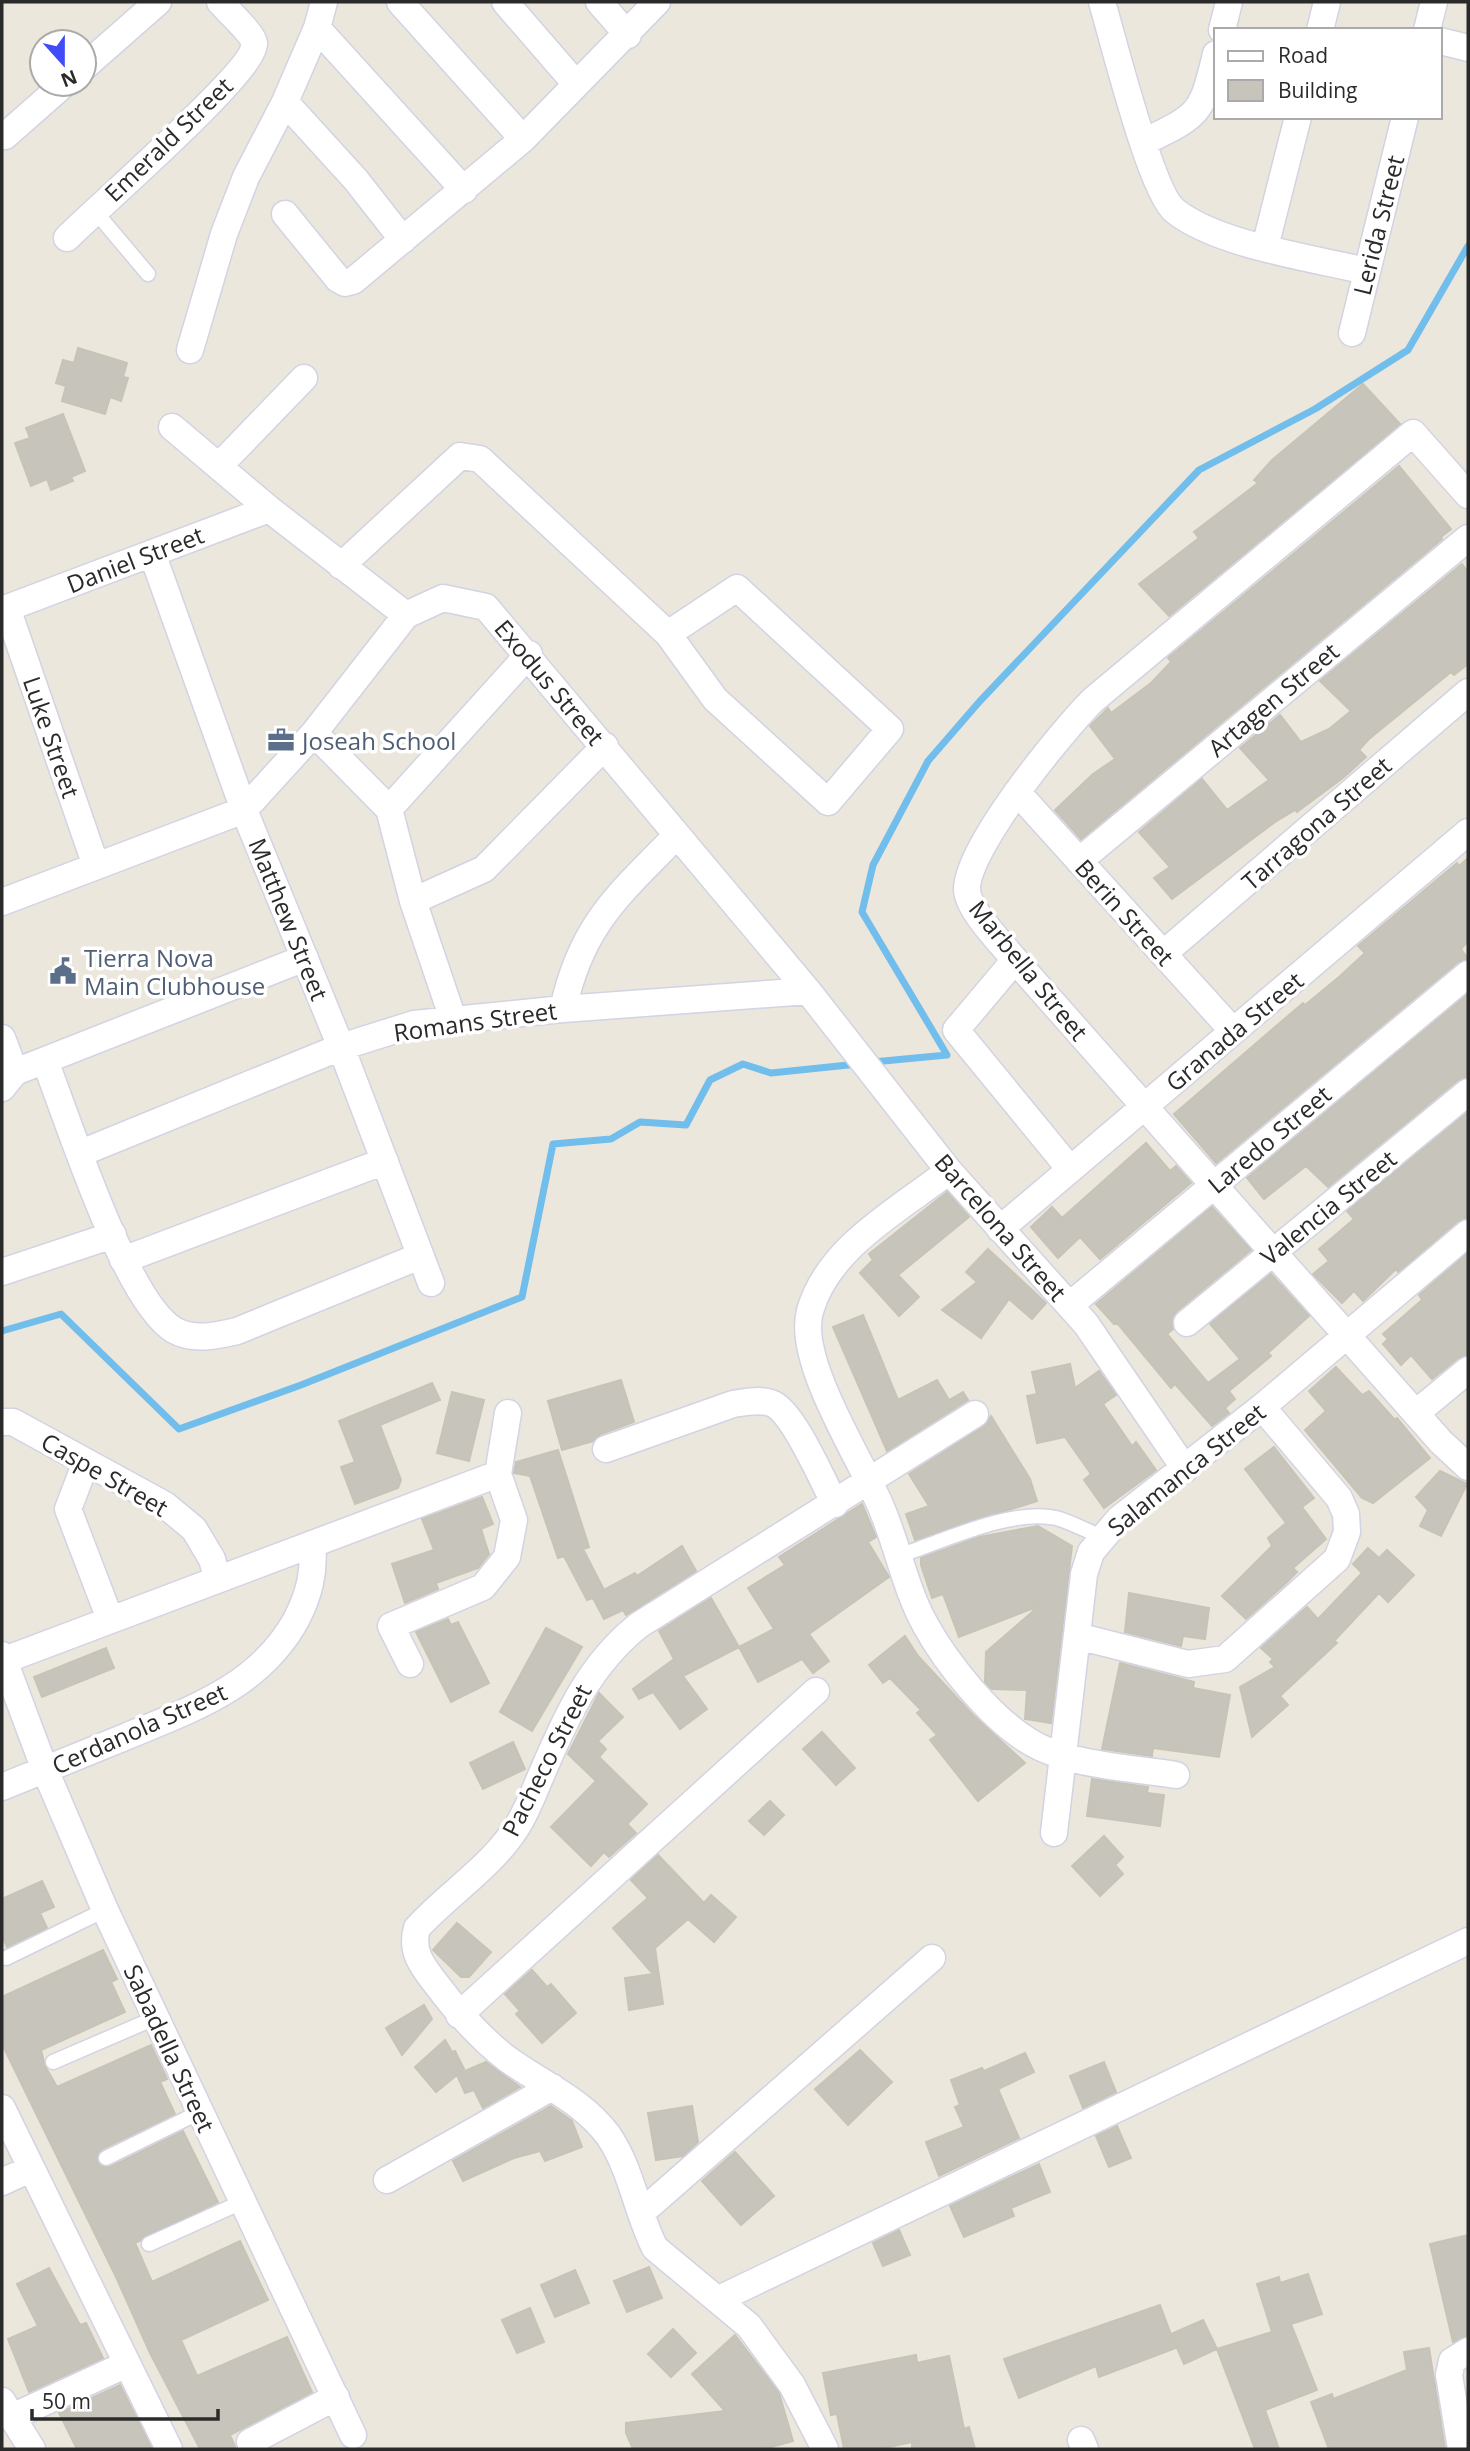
<svg xmlns="http://www.w3.org/2000/svg" width="1470" height="2451" font-family="'Open Sans',sans-serif">
  <style>
    .lines { fill: none; stroke-linecap: round; stroke-linejoin: round }
    .stream { stroke: #71bdec; stroke-width: 7 }
    .building { fill: #c7c4bc; stroke: #c7c3b6; stroke-width: 2 }
    .lane-casing { stroke: #d2d3e3; stroke-width: 17 }
    .street-casing { stroke: #d2d3e3; stroke-width: 29 }
    .lane { stroke: #fff; stroke-width: 14 }
    .street { stroke: #fff; stroke-width: 26 }
    .labels { text-anchor: middle; dominant-baseline: central; stroke-width: 7; stroke-linejoin: round; paint-order: stroke }
    .street-label { font-size: 24px; fill: #2a2a2a; stroke: #fff }
    .service-label { font-size: 24px; fill: #4e5e75; stroke: #fff; text-anchor: start }
  </style>
  <rect width="100%" height="100%" fill="#ece7dc"/>
  <g class="lines">
    <!-- stream -->
    <path class="stream" d="M873,1062L947,1055L862,912L873,865L928,761L980,701L1199,470L1315,409L1408,350L1468,246
      M2,1331L61,1314L179,1429L301,1385L522,1297L553,1144L611,1139L640,1122L686,1125L710,1080L743,1064L771,1073L858,1064"/>
  </g>
  <!-- building -->
  <path class="building" d="M78,348L127,363L123,377L128,378L121,401L110,397L105,414L62,401L66,386L56,383L63,360L74,363Z
    M1363,384L1400,424L1169,616L1139,584L1199,538L1194,532L1258,483L1254,480L1272,460Z
    M63,414L85,471L71,477L73,481L51,490L47,479L31,486L15,443L30,438L26,428Z
    M1399,466L1451,529L1441,537L1442,539L1081,839L1055,810L1093,774L1115,759L1090,726L1108,708L1111,713L1151,683L1171,662L1168,658Z
    M1462,564L1468,572V664L1454,675L1451,672L1369,739L1359,750L1366,757L1344,777L1297,812L1295,810L1275,822L1172,899L1154,878L1170,867L1139,832L1202,779L1227,810L1269,780L1240,748L1280,715L1301,742L1329,729L1351,711L1320,681Z
    M1468,858V941L1461,949L1468,959L1458,962L1216,1163L1174,1114L1303,1003L1305,1005L1339,977L1365,953L1358,946L1457,863L1459,866Z
    M1468,994V1077L1458,1080L1328,1187L1306,1166L1264,1199L1247,1178Z
    M1468,1112V1218L1458,1221L1398,1272L1396,1269L1363,1301L1354,1291L1342,1303L1313,1274L1329,1261L1319,1249L1354,1219L1347,1211Z
    M1146,1143L1170,1171L1176,1166L1191,1183L1100,1259L1080,1237L1058,1258L1031,1227L1052,1207L1062,1218Z
    M947,1192L969,1217L898,1275L919,1297L899,1316L860,1273L873,1260L869,1254Z
    M1212,1207L1251,1250L1177,1311L1172,1318L1173,1329L1167,1334L1208,1383L1240,1359L1210,1324L1271,1274L1309,1316L1268,1353L1271,1356L1229,1391L1235,1399L1225,1408L1229,1413L1212,1426L1175,1384L1171,1388L1118,1324H1114L1096,1304Z
    M988,1249L1046,1303L1032,1319L1009,1299L981,1338L942,1310L977,1282L966,1272Z
    M1468,1253V1355L1458,1358L1432,1379L1411,1355L1401,1365L1383,1344L1388,1339L1383,1334L1422,1300L1419,1295Z
    M863,1315L898,1400L937,1380L949,1400L963,1392L968,1400L887,1451L833,1327Z
    M1070,1364L1075,1388L1099,1371L1116,1395L1103,1404L1132,1446L1136,1442L1156,1470L1104,1508L1084,1480L1091,1474L1065,1437L1037,1443L1027,1396L1037,1394L1032,1372Z
    M1336,1367L1362,1395L1369,1391L1395,1420L1397,1418L1430,1458L1373,1503L1362,1498L1305,1430L1326,1411L1309,1391Z
    M621,1380L634,1422L601,1434L593,1441L562,1450L548,1401Z
    M432,1383L440,1400L380,1425L401,1480L398,1488L355,1504L341,1467L355,1462L339,1421Z
    M452,1392L484,1400L469,1461L437,1453Z
    M991,1416L1030,1479L1037,1501L915,1540L906,1514L929,1506L909,1474L983,1427Z
    M1274,1447L1314,1498L1302,1507L1326,1539L1293,1568L1297,1572L1286,1583L1246,1619L1222,1596L1272,1546L1268,1538L1286,1523L1245,1469Z
    M558,1450L589,1547L583,1549L604,1590L635,1573L637,1576L682,1546L696,1571L626,1615L623,1610L604,1619L593,1598L587,1600L564,1556L558,1558L530,1476L514,1473L516,1462Z
    M1440,1471L1467,1484L1441,1536L1420,1526L1428,1510L1416,1497Z
    M482,1497L493,1524L481,1529L489,1554L478,1568L436,1583L438,1589L405,1603L392,1564L434,1550L422,1519Z
    M862,1504L876,1537L868,1542L889,1577L809,1634L829,1661L813,1673L802,1659L758,1682L739,1647L774,1629L748,1588L785,1565L779,1557Z
    M1038,1526L1072,1546L1051,1723L1025,1719L1027,1690L992,1689L985,1682L986,1652L1039,1606L959,1637L943,1594L932,1598L921,1565V1558L979,1537Z
    M1368,1548L1379,1558L1387,1550L1414,1575L1388,1602L1379,1593L1334,1641L1337,1643L1280,1696L1288,1705L1252,1737L1240,1687L1275,1667L1270,1662L1273,1659L1261,1648L1307,1607L1318,1619L1362,1573L1353,1564Z
    M1129,1593L1209,1608L1205,1639L1183,1636L1181,1646L1125,1632Z
    M711,1598L739,1647L683,1676L707,1709L680,1729L653,1692L639,1699L633,1689L674,1659L659,1631Z
    M448,1619L451,1625L458,1622L489,1683L451,1702L416,1632Z
    M546,1628L582,1647L532,1731L500,1712Z
    M905,1636L918,1656L973,1715L1025,1763L978,1801L930,1740L937,1735L917,1713L921,1710L890,1678L883,1683L869,1665Z
    M106,1648L114,1668L42,1697L34,1677Z
    M1120,1663L1194,1682L1193,1688L1230,1695L1219,1757L1153,1748L1152,1756L1102,1749Z
    M599,1693L623,1717L598,1741L606,1749L599,1757L647,1804L627,1824L636,1833L609,1857L604,1852L591,1866L551,1827L596,1781L568,1754Z
    M822,1732L855,1768L836,1785L803,1749Z
    M513,1742L525,1769L483,1789L470,1763Z
    M1092,1779L1148,1787L1147,1793L1164,1795L1160,1826L1087,1816Z
    M770,1801L784,1815L764,1835L749,1821Z
    M1104,1836L1123,1857L1115,1865L1123,1874L1100,1896L1072,1866Z
    M658,1855L704,1903L711,1895L736,1917L714,1942L688,1919L655,1948L663,2004L629,2010L625,1978L653,1974L613,1928L648,1898L631,1880Z
    M42,1881L54,1907L40,1913L47,1928L7,1947L2,1936V1899Z
    M457,1923L491,1952L469,1977H461L433,1950Z
    M103,1950L117,1979L111,1982L125,2012L41,2050L45,2066L57,2087L151,2045L167,2079L160,2082L175,2114L102,2149L97,2162L101,2166L110,2167L183,2131L218,2202L135,2243L152,2282L240,2241L268,2300L181,2340L197,2376L287,2337L312,2392L230,2435L236,2449H200L150,2353L116,2277L2,2044V1997Z
    M532,1970L547,1987L551,1984L576,2013L542,2043L516,2014L520,2011L505,1994Z
    M424,2005L432,2019L402,2055L386,2028Z
    M445,2040L452,2052L455,2051L464,2069L458,2074L486,2062L520,2087L483,2108L474,2090L465,2093L457,2075L436,2092L415,2067Z
    M860,2050L892,2082L848,2125L815,2089Z
    M1025,2053L1034,2072L998,2089L1019,2138L939,2176L926,2142L964,2127L955,2107L960,2105L951,2080L982,2068L984,2071Z
    M1104,2062L1116,2092L1083,2108L1070,2076Z
    M551,2106L572,2121L582,2147L545,2161L540,2151L514,2158L463,2181L453,2161Z
    M692,2106L698,2142L683,2156L656,2160L648,2113Z
    M1117,2126L1131,2158L1109,2167L1096,2136Z
    M735,2152L774,2196L741,2225L702,2181Z
    M1039,2164L1050,2192L1011,2208L1014,2216L964,2237L950,2206Z
    M899,2230L910,2255L883,2266L873,2243Z
    M1468,2235V2335L1453,2342L1430,2244Z
    M649,2267L662,2298L627,2312L614,2281Z
    M49,2268L80,2325L86,2323L103,2358L29,2392L8,2339L38,2326L17,2284Z
    M575,2270L589,2303L555,2317L541,2285Z
    M1308,2274L1322,2314L1291,2324L1317,2390L1265,2410L1279,2449H1255L1217,2349L1272,2332L1257,2284L1279,2277L1280,2283Z
    M1160,2305L1176,2348L1099,2377L1096,2366L1019,2398L1004,2359Z
    M530,2308L544,2342L517,2353L502,2320Z
    M1203,2320L1217,2349L1184,2364L1171,2334Z
    M673,2329L696,2353L671,2377L648,2354Z
    M735,2335L779,2393L793,2441L764,2449H633L626,2433V2423L725,2411L692,2374Z
    M1429,2348L1445,2449H1329L1311,2402L1332,2394L1333,2399L1407,2370L1404,2352Z
    M916,2355L917,2363L949,2356L964,2429L969,2427L975,2449H912V2443L917,2441L879,2449H844L837,2414L831,2415L823,2373Z
    M120,2385L152,2449H77L59,2413Z"/>
  <g class="lines">
    <defs>
      <path id="lane" d="M94,210L148,274
        M898,1556C942,1542 1011,1508 1056,1518C1071,1522 1087,1531 1102,1537
        M6,1958L105,1910
        M53,2062L155,2018
        M106,2158L200,2112
        M149,2244L242,2202"/>
      <path id="street" d="M324,2L317,28L464,190
        M400,2L523,139
        M505,2L576,84
        M599,2L628,35
        M1102,2C1113,39 1151,193 1175,211C1218,245 1312,258 1366,271
        M1222,30L1229,2
        M1320,30L1327,2
        M1427,30L1434,2
        M1440,41L1468,48
        M84,67L158,2
        M285,102L356,180L403,240
        M5,136L64,84
        M1144,142C1200,114 1201,116 1216,54
        M285,214L338,279L345,283L353,281L523,139L657,2
        M67,238C93,211 257,70 254,43C253,34 227,10 220,2
        M1265,247L1298,117
        M1352,333L1405,117
        M190,350L224,234L246,177L285,102L317,28
        M172,427L269,509L406,615
        M219,466L304,378
        M1468,495L1413,433L1093,700C1062,731 966,848 967,890C968,910 1002,944 1015,960L1441,1442L1468,1467
        M152,553L244,810L341,1047L431,1283
        M341,566L460,456L480,459L668,634L715,699L828,802L890,729L737,588L668,634
        M7,608L96,866
        M2,610L269,509
        M314,733L389,809L413,901L453,1019
        M1017,792L1233,1031
        M389,809L529,654
        M1079,861L1468,538
        M413,901L484,869L605,746
        M2,902L244,810L314,733L406,615L443,598L486,607L808,991L949,1171L1086,1324L1185,1469
        M1163,954L1468,692
        M1015,960L956,1030L1070,1169
        M563,1009C582,923 619,895 677,835
        M2,1038L15,1072
        M45,1061C68,1119 125,1301 174,1330C193,1341 216,1336 237,1331L420,1256
        M2,1088L15,1072L305,958
        M81,1153L341,1047L414,1024L563,1009L808,991
        M949,1171C900,1209 828,1247 810,1311C796,1361 861,1459 881,1507C898,1546 905,1589 926,1626C947,1664 990,1717 1027,1740C1065,1765 1131,1768 1176,1775
        M1000,1229L1468,832
        M123,1260L385,1161
        M2,1272L113,1235
        M1070,1305L1468,974
        M1187,1323L1468,1092
        M1416,1413L1468,1370
        M2,1422H13L165,1505L194,1529L212,1559L217,1578
        M606,1449L733,1404C745,1402 759,1399 771,1403C793,1410 823,1482 835,1504
        M86,1462L68,1509L110,1619
        M1077,1636L1188,1664L1225,1659L1337,1559L1347,1532L1346,1514L1339,1498L1262,1407
        M2,1655L45,1770L105,1910L353,2435
        M2,1661L498,1474
        M410,1664L391,1626L483,1587L507,1557L514,1520L498,1474L508,1413
        M2,1787C43,1770 84,1754 125,1737C192,1709 259,1687 296,1620C309,1595 315,1572 312,1544
        M1054,1833L1084,1574L1091,1552L1119,1519L1262,1407L1468,1233
        M459,2015L816,1691
        M2,2108L169,2449
        M387,2180L552,2087
        M2,2182L30,2169
        M641,2213L932,1958
        M719,2299L1468,1941
        M2,2401L32,2449
        M12,2417L127,2364
        M1081,2440L1085,2449
        M250,2442L336,2397
        M825,2449L792,2385L749,2326L655,2248C636,2211 632,2170 608,2135C581,2099 541,2084 506,2058C479,2037 458,2013 437,1985C423,1967 410,1952 417,1928C449,1893 493,1866 518,1825C528,1809 535,1789 543,1771C567,1715 590,1664 639,1625L975,1414
        M1461,2449L1449,2375L1452,2361L1468,2351"/>
    </defs>
    <!-- lane casing -->
    <use href="#lane" class="lane-casing"/>
    <!-- street casing -->
    <use href="#street" class="street-casing"/>
    <!-- lane -->
    <use href="#lane" class="lane"/>
    <!-- street -->
    <use href="#street" class="street"/>
  </g>
  <!-- icons -->
  <defs>
    <symbol id="office-bare" viewBox="-9 -9 18 18"><path d="M-6-3h4V-5.5h4V-3h4V5H-6ZM-1-4.5V-3h2v-1.5ZM-6 0V1H6V0Z" fill="#5c6f8a" stroke="#fff" stroke-width="2.5" paint-order="stroke"/></symbol>
    <symbol id="civic-bare" viewBox="-9 -9 18 18"><path d="M-.6-6.5H3V-4.5H.6V-3L4-1V1h2V6H-6V1h2V-1L-.6-3ZM-1.2 2.5V6h2.4V2.5Z" fill="#5c6f8a" stroke="#fff" stroke-width="2.5" paint-order="stroke"/></symbol>
  </defs>
  <g fill-rule="evenodd">
    <use href="#office-bare" x="262" y="721" width="38" height="38"/>
    <use href="#civic-bare" x="44" y="952" width="38" height="38"/>
  </g>
  <g class="labels">
    <!-- street labels -->
    <g class="street-label">
      <text transform="translate(168 139) rotate(-44)">Emerald Street</text>
      <text transform="translate(1378 225) rotate(-76)">Lerida Street</text>
      <text transform="translate(135 559) rotate(-21)">Daniel Street</text>
      <text transform="translate(550 682) rotate(50)">Exodus Street</text>
      <text transform="translate(1273 699) rotate(-40)">Artagen Street</text>
      <text transform="translate(52 737) rotate(71)">Luke Street</text>
      <text transform="translate(1316 823) rotate(-41)">Tarragona Street</text>
      <text transform="translate(1125 912) rotate(48)">Berin Street</text>
      <text transform="translate(289 919) rotate(68)">Matthew Street</text>
      <text transform="translate(1029 970) rotate(51)">Marbella Street</text>
      <text transform="translate(475 1021) rotate(-8)">Romans Street</text>
      <text transform="translate(1234 1031) rotate(-40)">Granada Street</text>
      <text transform="translate(1269 1139) rotate(-40)">Laredo Street</text>
      <text transform="translate(1328 1207) rotate(-39)">Valencia Street</text>
      <text transform="translate(1001 1227) rotate(49)">Barcelona Street</text>
      <text transform="translate(1186 1469) rotate(-39)">Salamanca Street</text>
      <text transform="translate(105 1474) rotate(30)">Caspe Street</text>
      <text transform="translate(139 1728) rotate(-24)">Cerdanola Street</text>
      <text transform="translate(546 1760) rotate(-63)">Pacheco Street</text>
      <text transform="translate(170 2048) rotate(65)">Sabadella Street</text>
    </g>
    <!-- service labels -->
    <g class="service-label">
      <text x="302" y="740">Joseah School</text>
      <text x="84" y="957">Tierra Nova<tspan x="84" dy="28">Main Clubhouse</tspan></text>
    </g>
  </g>
  <!-- border -->
  <rect width="1470" height="2451" fill="none" stroke="#2a2a2a" stroke-width="7"/>
  <!-- legend -->
  <rect x="1214" y="28" width="228" height="91" fill="#ffffff" stroke="#aaaaaa" stroke-width="2"/>
  <rect x="1228" y="51" width="35" height="10" fill="#ffffff" stroke="#aaaaaa" stroke-width="2"/>
  <text x="1278" y="63" font-size="21" fill="#2a2a2a">Road</text>
  <rect x="1228" y="80" width="35" height="21" fill="#c7c4bc" stroke="#aaaaaa" stroke-width="2"/>
  <text x="1278" y="98" font-size="21" fill="#2a2a2a">Building</text>
  <!-- north arrow -->
  <g transform="translate(63 63) rotate(159)"><circle r="33" fill="#ffffff" stroke="#aaaaaa" stroke-width="2"/>
  <path d="M0-5L12 26L0 18L-12 26Z" fill="#3f4cf7"/>
  <text y="-10" font-size="19" font-weight="bold" text-anchor="middle" fill="#2a2a2a">N</text>
  </g>
  <!-- scale -->
  <path d="M32 2409v10h186v-10" fill="none" stroke="#2a2a2a" stroke-width="3.5"/>
  <text x="42" y="2409" font-size="21" fill="#2a2a2a" stroke="#ffffff" stroke-width="5" paint-order="stroke">50 m</text>
</svg>
